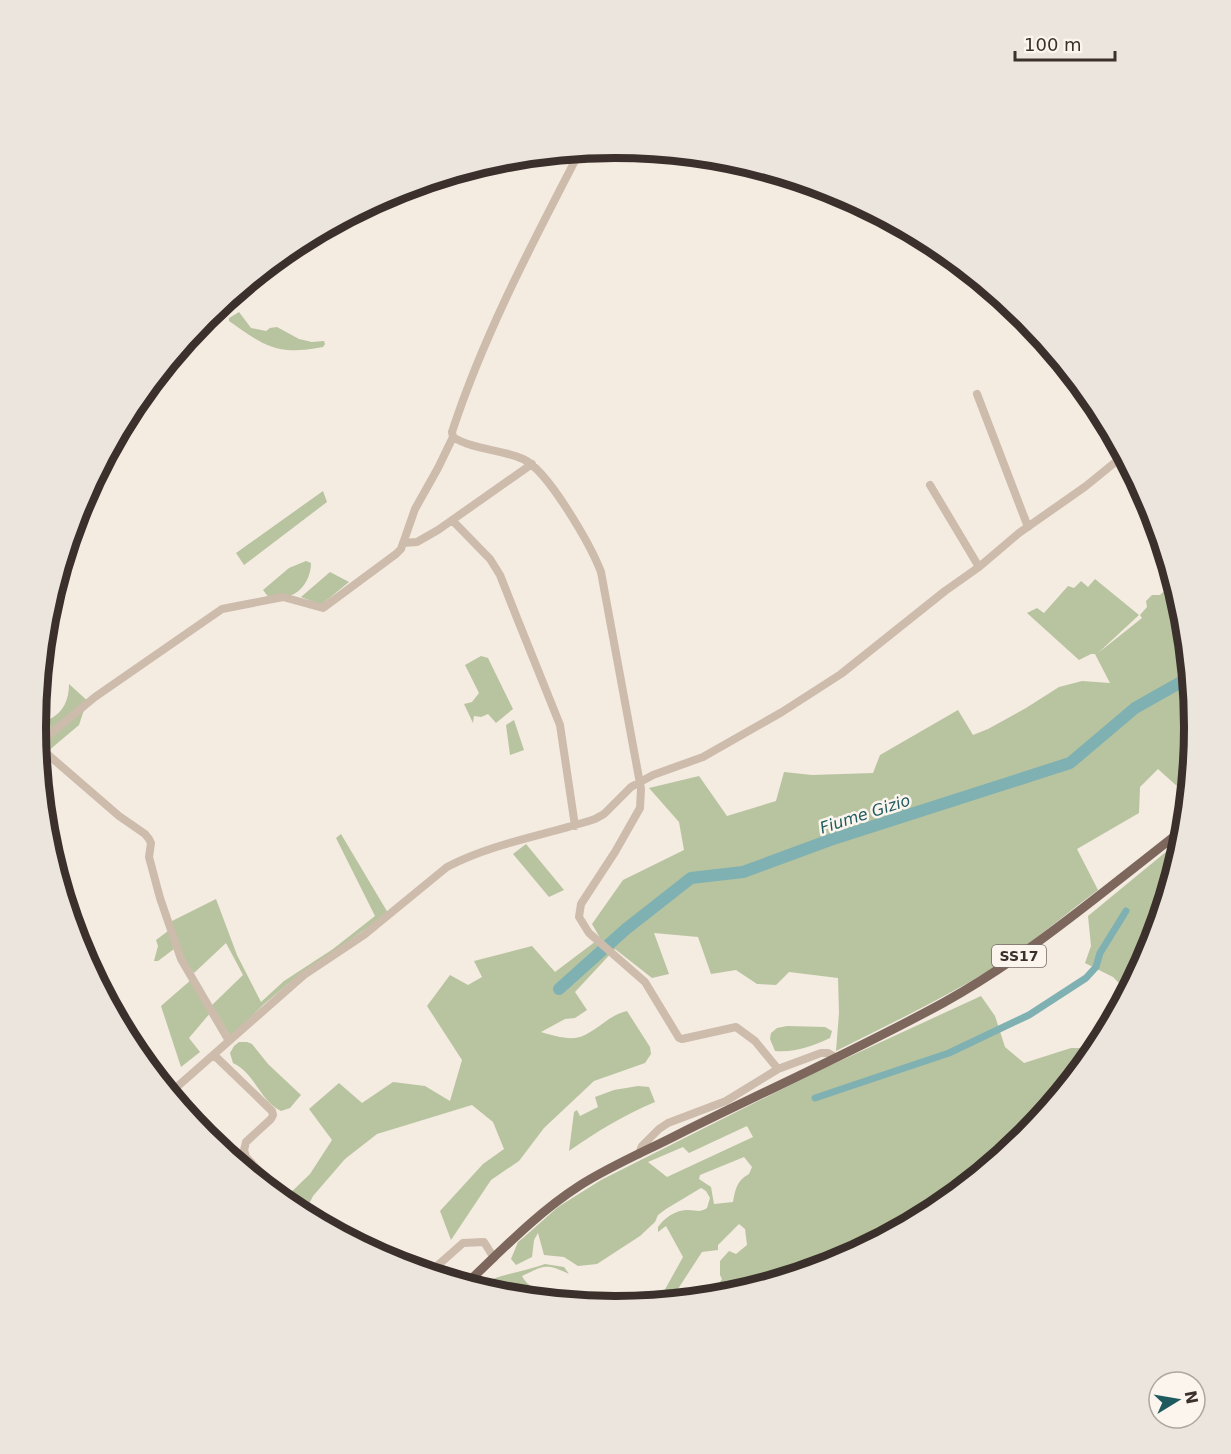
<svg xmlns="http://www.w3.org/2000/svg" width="1231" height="1454" font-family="'DejaVu Sans',sans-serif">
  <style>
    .green { fill: #b8c4a0; fill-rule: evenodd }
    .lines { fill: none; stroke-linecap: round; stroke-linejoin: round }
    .canal { stroke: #7fb0b2; stroke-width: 7 }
    .river { stroke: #7fb0b2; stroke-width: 12 }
    .minor { stroke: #cdbbac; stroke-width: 8 }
    .major { stroke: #7d675c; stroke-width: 9 }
    .labels { text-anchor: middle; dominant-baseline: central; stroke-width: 5; stroke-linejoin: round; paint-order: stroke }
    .shield { fill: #fbf5ee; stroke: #756b66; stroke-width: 1.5 }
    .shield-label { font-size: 14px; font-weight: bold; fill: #3b302b }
    .water-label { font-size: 16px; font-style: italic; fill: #1f5a5e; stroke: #fbf5ee }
    .rim { fill: none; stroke: #3b302b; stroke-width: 8 }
  </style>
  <rect width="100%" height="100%" fill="#f4ebe1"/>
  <!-- green -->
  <path class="green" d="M239,312L251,328L266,331L270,328L277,327L299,339L312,342L324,341L325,344L323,347C315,348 307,350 299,350C270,353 251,336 229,321V318Z
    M323,491L327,502L244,565L236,553Z
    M306,561L311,563C311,575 305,588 294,594C288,597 276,597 269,598L263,590L289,568Z
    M330,572L349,582L321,605L301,597Z
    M1095,579L1139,615L1098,653L1142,618L1140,615L1147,607L1146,601L1152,595H1160L1174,582L1184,614L1195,727L1188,796L1158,769L1140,787L1139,813L1077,849L1098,890C1064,915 1031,944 995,967C944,998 890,1024 836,1051L839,1013L838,978L789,972L776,985L757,984L736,970L711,974L698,937L654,933L669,974L652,978L615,949L575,992L587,1010L575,1018L565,1019L541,1032C550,1035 565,1039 575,1038C593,1036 607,1015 627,1011L650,1047L651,1054L645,1063L594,1081L544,1128L519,1161L491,1180L451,1240L440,1211L483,1164L504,1149L493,1122L472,1105L377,1134L345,1159L313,1196L304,1214L283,1200L310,1174L332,1140L309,1109L339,1083L362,1103L393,1082L425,1086L450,1101L462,1060L427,1006L450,975L468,985L482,977L474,961L532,946L555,972L600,938L592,924L623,880L684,850L679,822L649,788L699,776L727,816L776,801L784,772L812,775L873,773L880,755L958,710L973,735L988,729L1026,708L1059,687L1082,681L1110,683L1095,654H1091L1079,660L1027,613L1037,608L1044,613L1068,586L1074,588L1081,581L1088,587Z
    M481,656L488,658L513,709L496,723L488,714L481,717L474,716L473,723L464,704L472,702L479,693L465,665Z
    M69,684L91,704L84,710L79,725L47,752V758L39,760L37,718L50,719C64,712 69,699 69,684Z
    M514,720L524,750L510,755L506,725Z
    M341,834L388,913L288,984L263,1005L231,1037L212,1005L243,975L226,943L194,973L186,962L170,922L216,899L237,955L261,1002L284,981L333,949L375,916L336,838Z
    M1184,837L1151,949L1128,992L1113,977L1085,963L1091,946L1088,916Z
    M526,844L564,890L549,897L513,854Z
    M168,931L174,949L158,961H154L158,946L156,940Z
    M192,979L211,1012L189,1038L200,1052L181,1067L161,1006Z
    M981,996L995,1016L1005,1047L1024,1063L1071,1048H1098L1025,1137L937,1209L837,1263L728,1295L658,1302L683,1257L666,1226L658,1232V1227C664,1218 677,1209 688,1210C697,1210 699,1213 707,1208L710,1198L706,1191L701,1188L666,1209L658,1215L655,1222L640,1236L597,1264L578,1266L564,1257L544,1255L538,1233L534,1240L532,1257L516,1265L511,1259L518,1242L523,1238L558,1207L601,1180L816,1072ZM747,1126L753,1137L667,1177L648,1162L683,1147L689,1153ZM744,1157L752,1167L749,1174C737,1180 735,1190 733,1202L714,1204L711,1187L699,1179L700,1175ZM739,1224L745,1229L747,1245L736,1254L729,1251L720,1261V1275L722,1279L714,1291L708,1285C698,1286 692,1292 682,1295L676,1292L702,1252L718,1250V1245Z
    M787,1026L825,1027L832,1031L830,1038C814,1046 793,1053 775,1051L770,1039L771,1033L777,1028Z
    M239,1042H247L252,1044L268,1064L301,1095L290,1108L281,1111C260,1101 255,1073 233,1063L230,1053L234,1046Z
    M638,1086L649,1087L655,1102C624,1115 596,1132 569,1151L574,1112L577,1110L580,1116L598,1107L595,1097L614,1090Z
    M545,1264L564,1267L569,1274C546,1263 545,1265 522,1276C526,1285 538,1290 545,1299L503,1295L494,1283L482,1289L476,1287C495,1275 523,1272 545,1264Z"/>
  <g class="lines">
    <!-- canal -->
    <path class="canal" d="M815,1098L949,1053L1029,1015L1086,978L1096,967L1100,953L1126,911"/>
    <!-- river -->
    <path class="river" d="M559,989L626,929L691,878L743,872L830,840L1070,763L1135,708L1190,677"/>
    <!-- minor -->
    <path class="minor" d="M977,394L1028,527
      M453,437C473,450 501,449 523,459C548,470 591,546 601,572L641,789L640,808L615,852L581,904L579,917L589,933L645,982L679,1038L682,1039L736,1027L755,1041L778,1069
      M930,485L979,567
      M452,520L490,559L500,575L517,618L560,725L575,826
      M403,543L417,542L438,530L532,464
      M38,744L95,697L222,609L283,597L323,608L396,554L401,549L415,509L438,468L453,437L452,432C484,334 533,242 580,151
      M38,746L119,816L145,834L149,839L151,843L149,857L160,898L181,959L229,1041
      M214,1055L272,1111L273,1115L271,1119L246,1142L244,1150L246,1157L281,1194L287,1204
      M170,1093L304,975L364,935L447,867C493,843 546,835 595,819L604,814L631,787L653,775L703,757L782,712L841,674L945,591L979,567L1019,533L1086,486L1124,455
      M639,1154L642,1146L659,1129L668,1123L726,1101L778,1069L821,1053H828L835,1057
      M429,1273L463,1243L484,1242L494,1258"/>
    <!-- major -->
    <path class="major" d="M466,1284C502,1250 537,1213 579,1186C610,1166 646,1151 679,1134C767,1090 857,1050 943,1003C1030,955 1106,889 1185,828"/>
  </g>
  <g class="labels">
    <!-- shield labels -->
    <rect class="shield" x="992" y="945" width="54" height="22" rx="4.5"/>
    <g class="shield-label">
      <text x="1019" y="956">SS17</text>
    </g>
    <!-- water labels -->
    <g class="water-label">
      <text transform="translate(865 814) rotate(-18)">Fiume Gizio</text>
    </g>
  </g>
  <!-- crop -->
  <path d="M0 0H1231V1454H0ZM46 727a569 569 0 1 1 1138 0a569 569 0 1 1-1138 0Z" fill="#ece5de" fill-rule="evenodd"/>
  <path class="rim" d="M46 727a569 569 0 1 1 1138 0a569 569 0 1 1-1138 0Z"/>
  <!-- north arrow -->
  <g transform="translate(1177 1400) rotate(79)"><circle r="28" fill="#fbf5ee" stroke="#aea6a0" stroke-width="1.5"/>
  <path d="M0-4.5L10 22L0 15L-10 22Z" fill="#1f5a5e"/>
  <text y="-9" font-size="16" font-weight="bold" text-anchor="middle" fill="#3b302b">N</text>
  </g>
  <!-- scale -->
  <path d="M1015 51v9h100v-9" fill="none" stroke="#3b302b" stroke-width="3"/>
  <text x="1024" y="51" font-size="18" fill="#3b302b" stroke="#fbf5ee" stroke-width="4.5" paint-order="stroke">100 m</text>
</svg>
